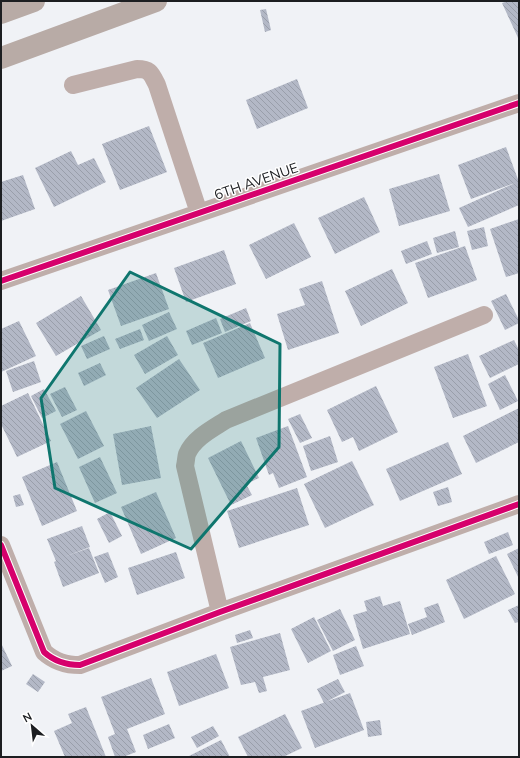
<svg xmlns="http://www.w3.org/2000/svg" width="520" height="758" font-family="Mulish,sans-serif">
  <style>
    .building { fill: url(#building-back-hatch) }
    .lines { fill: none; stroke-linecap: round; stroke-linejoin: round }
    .minor { stroke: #bfaeaa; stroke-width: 18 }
    .highway { stroke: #b8aba6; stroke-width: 22 }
    .cycleway-casing { stroke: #fff; stroke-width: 8 }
    .cycleway { stroke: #d6006c; stroke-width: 6 }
    .marked { fill: #0f766e; fill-opacity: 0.2; stroke: #0f766e; stroke-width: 3; stroke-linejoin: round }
    .labels { text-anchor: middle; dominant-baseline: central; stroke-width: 3; stroke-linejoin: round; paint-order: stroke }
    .street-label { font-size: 14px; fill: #1c1e21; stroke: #fff }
  </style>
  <defs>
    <pattern id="building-back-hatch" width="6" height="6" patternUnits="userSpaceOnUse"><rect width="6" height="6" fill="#b3b8c6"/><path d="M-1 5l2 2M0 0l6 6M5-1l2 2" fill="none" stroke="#999eaa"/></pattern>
  </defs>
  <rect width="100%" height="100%" fill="#f0f2f6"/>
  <!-- building -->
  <path class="building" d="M508,1H519V40L502,3Z
    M266,9L271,30L265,32L260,10Z
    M297,79L308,108L257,129L246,100Z
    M149,126L167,172L120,190L102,144Z
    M506,147L519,182V205L468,227L459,208L515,183L471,199L458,165Z
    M71,151L78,165L94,158L106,182L54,207L35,168Z
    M439,174L450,211L399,226L389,189Z
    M23,175L35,209L1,221V182Z
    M364,197L380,232L335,254L318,218Z
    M519,219V273L506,277L490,229Z
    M294,223L311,257L266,279L249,245Z
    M484,227L488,246L472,250L467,231Z
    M455,231L459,247L437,253L433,238Z
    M427,241L432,254L406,264L401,251Z
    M465,246L477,280L428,298L415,263Z
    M224,250L236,284L186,302L174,268Z
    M392,269L408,303L361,326L345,291Z
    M156,273L169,309L121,326L108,290Z
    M322,281L339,333L288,350L277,314L305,305L299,289Z
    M506,294L519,320V323L505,330L491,301Z
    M81,296L101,330L56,356L36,323Z
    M246,308L251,321L225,332L220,319Z
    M169,312L177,329L149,341L142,325Z
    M216,318L222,333L192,345L186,331Z
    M19,321L36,356L1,372V329Z
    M250,323L265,358L218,378L203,343Z
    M140,329L144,340L120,349L115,339Z
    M104,336L110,349L87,359L81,346Z
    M167,336L178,355L145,374L134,355Z
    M514,340L519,350V364L490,378L479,356Z
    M468,354L487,406L453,418L434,367Z
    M179,359L200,390L157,418L136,388Z
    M34,361L41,382L13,392L6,371Z
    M100,363L106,375L84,386L78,373Z
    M505,375L518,401L500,410L488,384Z
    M376,386L398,432L359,451L353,437L342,442L327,410Z
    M65,387L77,410L62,417L50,394Z
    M44,389L56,411L42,418L31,396Z
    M28,393L51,441L17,457L1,424V406Z
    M519,408V442L476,463L463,436Z
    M86,411L104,446L78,459L60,424Z
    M300,414L312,438L300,443L288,419Z
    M151,426L161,478L122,485L113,434Z
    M288,426L307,477L279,488L273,473L269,475L256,438Z
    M330,436L338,462L311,471L303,446Z
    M241,441L259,478L246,484L252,495L231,505L208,458Z
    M448,442L462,474L400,501L386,469Z
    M100,457L117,493L95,503L79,467Z
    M352,461L374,505L325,528L304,484Z
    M57,462L77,511L42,526L22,477Z
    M448,487L452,502L438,506L433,492Z
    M297,488L309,525L239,548L227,511Z
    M156,492L176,538L141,554L121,507Z
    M20,494L24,505L16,507L13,496Z
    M110,512L122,536L109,543L97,519Z
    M82,526L90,547L64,557L89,548L99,573L63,587L54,562L56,561L47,539Z
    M508,532L513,545L489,554L484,542Z
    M519,548V579L507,554Z
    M108,552L118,577L105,583L94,557Z
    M176,552L185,578L137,595L128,568Z
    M496,556L515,594L464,619L446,580Z
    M380,596L383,606L400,601L410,634L363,649L353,615L367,611L364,601Z
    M438,603L445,622L412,635L408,624L427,617L424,608Z
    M519,605V622L515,623L508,610Z
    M340,609L355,640L333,651L317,620Z
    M314,617L331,651L308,663L291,629Z
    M250,630L253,638L237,643L235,635Z
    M280,633L290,670L263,677L267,691L259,693L255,682L241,685L230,647Z
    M1,643L12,666L1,671Z
    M356,646L364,666L340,675L333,655Z
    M216,654L229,688L179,706L167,672Z
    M33,674L45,682L38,692L26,684Z
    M151,678L165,714L127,729L136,752L123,757H115L108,737L115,734L101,697Z
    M338,679L345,692L324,703L317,689Z
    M350,693L364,730L315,748L301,711Z
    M86,707L106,757H65L54,731L72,723L68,714Z
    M285,714L302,748L283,757H248L238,737Z
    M380,720L382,735L368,737L366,722Z
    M169,724L175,738L148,749L143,735Z
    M213,726L219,736L197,748L191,737Z
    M221,740L230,757H187Z"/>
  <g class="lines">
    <!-- minor -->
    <path class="minor" d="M73,85L137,69C150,69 151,73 157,85L199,213
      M1,281L519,103
      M1,545L44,652C55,662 66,665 80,665L220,612L519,504
      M220,612L185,466C186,462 186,457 187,454C194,438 212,429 226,420L484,315"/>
    <!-- highway -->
    <path class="highway" d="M1,13L34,1
      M1,58L156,1"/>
    <defs>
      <path id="cycleway" d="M1,281L519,103
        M1,545L44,652C55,662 66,665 80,665L220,612L519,504"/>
    </defs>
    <!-- cycleway casing -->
    <use href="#cycleway" class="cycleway-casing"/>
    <!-- cycleway -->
    <use href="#cycleway" class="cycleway"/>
  </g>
  <!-- marked area -->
  <path class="marked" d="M130,272L280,344L279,447L191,549L55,488L41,398Z"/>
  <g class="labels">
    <!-- street labels -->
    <g class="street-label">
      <text transform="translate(256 181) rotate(-19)">6TH AVENUE</text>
    </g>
  </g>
  <!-- border -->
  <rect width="520" height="758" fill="none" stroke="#1c1e21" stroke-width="4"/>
  <!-- north arrow -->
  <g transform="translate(32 726) rotate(332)" stroke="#ffffff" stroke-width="3" paint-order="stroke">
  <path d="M0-3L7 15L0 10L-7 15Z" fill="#1c1e21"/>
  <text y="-6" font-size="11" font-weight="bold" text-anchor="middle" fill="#1c1e21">N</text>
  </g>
</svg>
